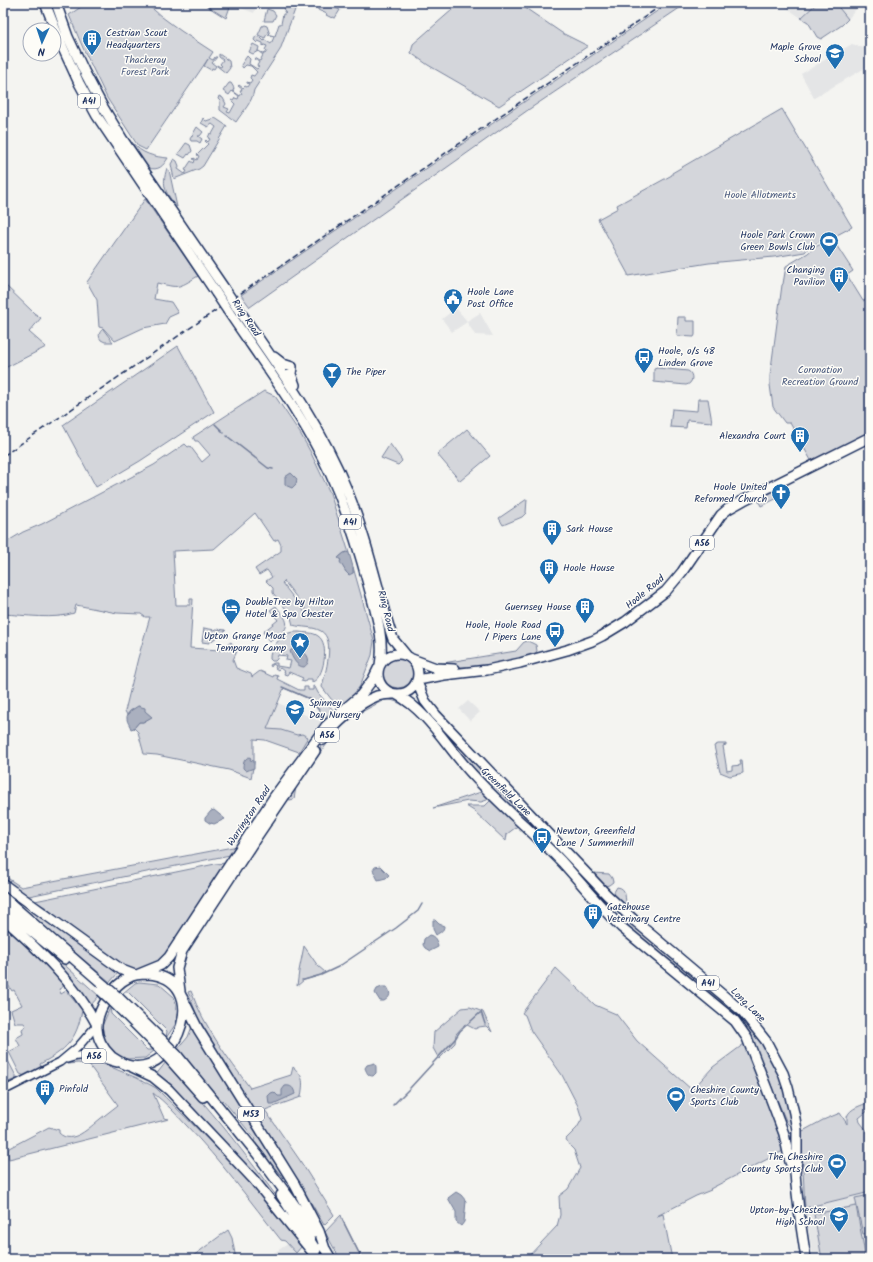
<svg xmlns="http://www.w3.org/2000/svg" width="873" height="1262" font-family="Kalam,sans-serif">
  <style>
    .built { fill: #e4e5e6 }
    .green { fill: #d4d6db; stroke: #78829c; fill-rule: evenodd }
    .water { fill: #aab0bf; stroke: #717c98 }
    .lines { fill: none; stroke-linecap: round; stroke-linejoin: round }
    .stream { stroke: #717c98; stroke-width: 1.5 }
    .primary-casing { stroke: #1b2f5e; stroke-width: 10 }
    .highway-casing { stroke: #1b2f5e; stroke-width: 12 }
    .primary { stroke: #fdfcf7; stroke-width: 7 }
    .highway { stroke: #fdfcf7; stroke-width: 9 }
    .rail { stroke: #1b2f5e; stroke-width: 1.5; stroke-dasharray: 6 3; stroke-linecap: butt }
    .highway-bridge-casing { stroke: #1b2f5e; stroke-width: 12; stroke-linecap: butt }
    .highway-bridge { stroke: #fdfcf7; stroke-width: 9 }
    .labels { text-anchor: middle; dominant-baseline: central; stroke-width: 3; stroke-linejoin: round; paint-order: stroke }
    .shield { fill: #fdfcf7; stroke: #5f6c8c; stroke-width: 1 }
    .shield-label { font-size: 9px; font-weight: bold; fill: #1b2f5e }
    .poi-label { font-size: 10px; fill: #1b2f5e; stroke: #fdfcf7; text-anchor: start }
    .park-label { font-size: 10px; fill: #49597d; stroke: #fdfcf7 }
    .street-label { font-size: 10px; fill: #1b2f5e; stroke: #fdfcf7 }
  </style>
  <rect width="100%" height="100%" fill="#f4f4f1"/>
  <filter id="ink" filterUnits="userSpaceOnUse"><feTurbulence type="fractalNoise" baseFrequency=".025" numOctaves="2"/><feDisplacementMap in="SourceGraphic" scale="8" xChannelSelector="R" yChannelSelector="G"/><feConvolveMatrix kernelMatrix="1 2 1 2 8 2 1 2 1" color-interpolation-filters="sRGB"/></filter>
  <g filter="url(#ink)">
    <!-- built -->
    <path class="built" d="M228,3H257L254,13Z
      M780,3H817L801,18Z
      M835,3H861L848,19Z
      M852,44L870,50V65L814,98L801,74Z
      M456,308L467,321L480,313L493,336L475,335L467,322L452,332L442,319Z
      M468,701L480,712L470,721L459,709Z
      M278,703L324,723L304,748L265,731Z
      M870,1192V1259H813L805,1208Z
      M288,1244L298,1256L296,1259H264Z"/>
    <!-- green -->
    <path class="green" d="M87,3H146L162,17L181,31L213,52L209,58L213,60L215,57H217L212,63L216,66L214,69L212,68L211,70L204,66L208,59L146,150L138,146L107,98L83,48L69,15Z
      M202,3H228L231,4L226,18Z
      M317,3H325L340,10L335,18L333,17L332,18L326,15L327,14L318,10V7H316L315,4Z
      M460,3H518L562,33L588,46L499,106L428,65L411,53L413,44Z
      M669,3H687L528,110L250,307L241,295Z
      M817,3H835L848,19L842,25L821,39L817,37L808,22L801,18Z
      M286,4L296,7L280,50L254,90C252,103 243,111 236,122L220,110V101L218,99L219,96L223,98L226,104L224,107L229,109L227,112L230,113L235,104L231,100L233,101L235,98L238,99L239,96L232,91L229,95L223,91L229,83H231L234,88L233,91L240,96L242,93L240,92L242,89L238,86L239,85L243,88L245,86L247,87L249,84L247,83V82L250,83L252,80L250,78L251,75L254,76L257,72L251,66L246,65L243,68L241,65L247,56L250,59L249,64L257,69L259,67L257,66L259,62L254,59L255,58L260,61L263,55L258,51L253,54L249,52L253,44L259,47L258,51L265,54L267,51L265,50L267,46L264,45L263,46V43L258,41L257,43L254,40L256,36L261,38L264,41L265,40L271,44L274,37L267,34L265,38L258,35L262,26L264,25L267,26L270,35L275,36L279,24H281L283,14H285L286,13L284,12Z
      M267,9L273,11L276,15L273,21H264Z
      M219,54L229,61L230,68L226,73L217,66V65L220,67L222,66L220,64L223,60L219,57Z
      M782,109L852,227L837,235L834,234L831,235L809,247L805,252L774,257L709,263L628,276V274L598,219L618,208L617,205L672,175V173Z
      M203,118L206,121L215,118L227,126L203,166L199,169L174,179L171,164L174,159L177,161L179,166L178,169L185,174L187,171L185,170L191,161L194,163L195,160L193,159L194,158L197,160L199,156L197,155L208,144L205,141L206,140L208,142L210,139L208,138L210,133L212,134L216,127L212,124L208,127L201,123Z
      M197,127L203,132L200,136H198L202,139L200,143L197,141H191L190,139Z
      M132,142C141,154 155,157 168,158C163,166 159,171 148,168L131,144Z
      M186,143L190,145L192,151L189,155L188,154L185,158L178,154Z
      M167,168L169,170L177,207C166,193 161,187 167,168Z
      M145,199L198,276C177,289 179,288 157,283L154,299L171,302L178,313L169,317L165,324L143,328L115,341L103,328L99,327L97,300L87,282Z
      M833,240L853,271L847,275L863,301L870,298V440L812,462L790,423H785L773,407L770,385V376L782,285L783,284L786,266L808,253C814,247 825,241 833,240Z
      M3,283L34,313L41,318L29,332L46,347L3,369Z
      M678,317H686V321H695V335L694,337L677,336Z
      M103,329L113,342H105L101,340C98,336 99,332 103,329Z
      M178,346L214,412L140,461L96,487L63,425Z
      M657,368L688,371C694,374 693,384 686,385L654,382V369Z
      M264,391L275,396L300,433L310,451L330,493L349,553H344L339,557L346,572L353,573V567L374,641L372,655L360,686L351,698L338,708L322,687C325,673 336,640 321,631C312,626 302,628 293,625L290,614L273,593V588L266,581L272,577L267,570L259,575L255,569L281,551V545L278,539L274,541L255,513L214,549L173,551L176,605H190V599H193L190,648L220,650L231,642L237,651L233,660L236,668L251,674L252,677L260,671L273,677L274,675L278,676L277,679L299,690H304V687H308V690H313V686L315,687L318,693L334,711L325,717L310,699L284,688L267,729L281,730L297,735L302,734L308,737L299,752L265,740L254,739V763L251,778L229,770L157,755L144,754L138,732L134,728L139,722H143L151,717L139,706L130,711L127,715L125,711L138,658L150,617H145L141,614L117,613L76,605L74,613C55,620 24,615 3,614V544L23,532L42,524L154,465L185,444L188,447L190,446L202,462L210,455L198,441H195L193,437ZM284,581L310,615L311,620L282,583Z
      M698,399H708L712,422L687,420L686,428L670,427L672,409L697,411Z
      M467,429L490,456L460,481L437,454Z
      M390,444L401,459L402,461L398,465L381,458Z
      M781,486L784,492L782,496L761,506L757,498Z
      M527,499L526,513L522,517L503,525L499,518Z
      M276,606C283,616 293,623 281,634C277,637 274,640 269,641L263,632L278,620L270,610Z
      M204,628L215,630L216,629L226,630L209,643L202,642Z
      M299,632C305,633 313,632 318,636C330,643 324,679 312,682V679H306L305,682L301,681L303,678L289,672L287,675L284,674L285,672L280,668L278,670L275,668L276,666L273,664L271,667L270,665L274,663H277V666L289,668L291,661L286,660L287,656L278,655L277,659L275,661H272L270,659C269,649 280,637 289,633C292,632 296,632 299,632Z
      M528,641L536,645L537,651L535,654C498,665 473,671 433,664L435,663H443L516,651L524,642Z
      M383 673a15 15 0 1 1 30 0a15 15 0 1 1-30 0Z
      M392,698L402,703L414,712C405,707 395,698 384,700L354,716L334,734L296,787L294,799L290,800L288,799L289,793L323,743L346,719L376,700Z
      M441,723L576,867L591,887L590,888L565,859L475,772L437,728Z
      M718,744H726V745L723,746L727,771L732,770V766L741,765L740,760H742L743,773L730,776L720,772L714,746Z
      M484,791L490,797L487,800L481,802L468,801L433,808Z
      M492,799L519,825L507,834L506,841L474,811L466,806H485Z
      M238,846L230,855L29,896L26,898L3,880V875L21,887Z
      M226,863L166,955L154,965L144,969L130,971L91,944L45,907L35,901L215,864Z
      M593,873L609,874L612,878L613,882L609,885L605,886L591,874Z
      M3,886L119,972L110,982L45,927L3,892Z
      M617,887C628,888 624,899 627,906C627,907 630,911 631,912L615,898L614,892Z
      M613,906L726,1000L762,1039L784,1081L792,1124L789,1125L787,1123L748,1032L635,934Z
      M11,919L58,959L99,996L90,1006Z
      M3,921L66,985L59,989L61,994L66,991L82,1010C77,1040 66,1050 40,1064L41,1068L25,1076L20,1074L9,1052L20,1046L16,1038L23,1034L22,1029L26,1026L24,1023H15L11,1010L22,1005L14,990L12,991L3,977Z
      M304,946L318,966L325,972L321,975L304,980L297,986L299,971Z
      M556,968L595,1005L616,1014L637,1041L692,1090L713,1067L744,1044C759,1079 774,1114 783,1151L710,1189L711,1190L696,1196L657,1216L663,1214L672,1259H526L557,1226L560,1215L559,1196L568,1189L580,1168L574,1150L569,1145L566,1139L577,1128L582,1119L578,1106L562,1075L531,1031L525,1015L522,1013Z
      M139,982L159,984L174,997L176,1003L177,1022L166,1038L167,1031L128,992L123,993L135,983Z
      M191,991C204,1027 228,1058 250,1088L291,1075L293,1067C305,1077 303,1083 301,1097L265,1110L299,1159L334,1215L324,1225L302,1187L198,1018L188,992Z
      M470,1007L483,1012L492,1032L486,1026L479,1027L475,1029L465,1024L456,1034L455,1043L439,1059L433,1048L434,1032L462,1008Z
      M110,1008L111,1014L147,1050H153L154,1051L145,1058L126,1059L118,1056L105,1042L102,1026Z
      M193,1024L286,1177L283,1178L254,1141L255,1139L223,1100L222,1101L177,1050L188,1037Z
      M3,1051L16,1076V1079L3,1084V1072L8,1069L3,1059Z
      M75,1060H94L137,1078L145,1083H147L156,1088C207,1139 261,1188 301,1247L296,1253L285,1241L281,1240C250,1201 221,1161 186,1125C176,1114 165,1102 153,1093L164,1118L169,1119L9,1159L8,1152L9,1148L49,1127L59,1130V1133C72,1146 90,1127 100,1119C106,1114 112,1110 118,1105L89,1065L78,1063L68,1064Z
      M166,1062C209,1106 246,1155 283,1205L279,1204L247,1165L231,1152L155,1076Z
      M870,1102V1109L859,1118L860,1122L868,1132L870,1149V1192L805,1208L801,1132L823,1120L840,1113L847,1124C847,1122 847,1119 847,1117C849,1108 863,1105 870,1102Z
      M870,1195V1233L863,1234L855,1198Z
      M856,1206L866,1259H822L814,1214Z
      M341,1215L343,1221L362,1259H340L325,1232Z
      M228,1230L232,1238L236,1259H189Z"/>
    <!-- water -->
    <path class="water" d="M291,473L297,479L296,484L292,488L285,485V477Z
      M347,552L349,553L353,567V573L349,575L346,572L340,562L341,560L338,558L344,553Z
      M297,648C305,651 314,660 304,667C297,667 292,658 290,651L293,649Z
      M138,706L145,708V711L152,717L143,722H139L134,728L131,729C130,725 127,722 127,719C126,712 134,709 138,706Z
      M249,757L251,758L250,760L254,761V768L246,771L243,768C243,763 244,759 249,757Z
      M214,810L225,819L214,824L211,823V824L205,820V818L211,811Z
      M380,866L389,875L386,878L378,880L373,870L375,867Z
      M433,920H435L439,924L444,926C444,931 440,932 436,935L433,929Z
      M429,935C435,936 437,941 438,947L430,951L425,948L423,945L424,939Z
      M382,987H387C391,993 391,997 384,1001H380L375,993L377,989Z
      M375,1063L376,1067V1073L373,1076C368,1076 367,1073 365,1068L367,1065Z
      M285,1086C291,1085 294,1088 295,1094L273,1104H269L268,1096L271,1093L274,1092L278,1096H282V1090Z
      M456,1192L461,1195L466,1201L464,1222L461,1226L456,1222V1212L448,1198Z"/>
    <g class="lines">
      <!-- stream -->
      <path class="stream" d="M215,424L224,433
        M227,436L268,468L273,469
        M282,687L310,699L321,713
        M302,980H304L321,975L338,967L396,928L418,911L422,904
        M393,1105L410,1088L455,1039L460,1031L481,1012L485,1024
        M343,1221L362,1259"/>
      <defs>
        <path id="primary" d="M67,1059C87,1051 99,1058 117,1063
          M3,1091L60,1062L78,1047L96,1026"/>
        <path id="highway" d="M45,3L62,46L79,83L97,116L216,293
          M56,3L68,37L84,71L103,107L123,140L224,288
          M236,306C277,365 320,423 347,490C366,536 376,583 390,630L393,639L407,656
          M228,311C263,363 303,415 330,473C346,509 358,546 368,584C375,611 385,637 380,665
          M274,357L283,364L292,367L291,374L295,385
          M378 674a20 20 0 1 1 40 0a20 20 0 1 1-40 0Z
          M412,659L436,668L454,669
          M418,680L444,675L487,670L520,663L567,650L592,641L602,636L625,622L666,591L682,572L721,515L728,509L744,500L870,437
          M417,682L425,701L436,715L607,895L635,921L743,1012L766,1041L783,1073L788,1088L794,1113L797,1130V1160L795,1173L796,1185L801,1226L806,1259
          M396,694C429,712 448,749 473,775C501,806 533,832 562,862C582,884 600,907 621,927L735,1021L747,1038L767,1089L784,1134L790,1162L795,1173
          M323,740C335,724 358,703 377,696C382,695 387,694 393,694
          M3,884L122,970L135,975
          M3,897L105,986
          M3,908L65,959
          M3,918C38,949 75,983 97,1025
          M139,974L161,965L169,957L274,797L302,759L326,726L340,713L361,695L373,679L379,667
          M148,974C213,979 178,1074 131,1066C124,1065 118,1061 112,1057C103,1049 96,1037 97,1025C98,1009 113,985 128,978C134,974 141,974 148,974Z
          M180,991L177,968L182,951L256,838L315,751
          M118,997L162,1040
          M182,997L198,1029L295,1185L319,1231L325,1249
          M113,1002L156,1045
          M177,1055L258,1155L315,1233
          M171,1061L203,1097
          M132,1067L153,1077L169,1090L254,1180L318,1259
          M281,1195L316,1250
          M323,1245L331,1259"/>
      </defs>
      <!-- primary casing -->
      <use href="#primary" class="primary-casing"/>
      <!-- highway casing -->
      <use href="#highway" class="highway-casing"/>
      <!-- primary -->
      <use href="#primary" class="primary"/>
      <!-- highway -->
      <use href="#highway" class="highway"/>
      <!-- rail -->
      <path class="rail" d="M3,456L665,3"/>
      <defs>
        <path id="highway-bridge" d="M224,288L236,306
          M216,293L228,311
          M105,986L118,997
          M101,991L113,1002
          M162,1040L177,1055
          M156,1045L171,1061"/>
      </defs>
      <!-- highway-bridge casing -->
      <use href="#highway-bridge" class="highway-bridge-casing"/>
      <!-- highway-bridge -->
      <use href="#highway-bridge" class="highway-bridge"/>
    </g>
  </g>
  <!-- icons -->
  <defs>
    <symbol id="building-pin" viewBox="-11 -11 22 30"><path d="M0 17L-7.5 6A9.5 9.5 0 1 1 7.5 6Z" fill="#1f6fb2" stroke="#fdfcf7"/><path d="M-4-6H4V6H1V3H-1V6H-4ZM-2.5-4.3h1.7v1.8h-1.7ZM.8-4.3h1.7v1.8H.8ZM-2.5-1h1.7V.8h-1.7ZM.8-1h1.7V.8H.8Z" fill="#fff"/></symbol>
    <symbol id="school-pin" viewBox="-11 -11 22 30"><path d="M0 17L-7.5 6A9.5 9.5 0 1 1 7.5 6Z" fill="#1f6fb2" stroke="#fdfcf7"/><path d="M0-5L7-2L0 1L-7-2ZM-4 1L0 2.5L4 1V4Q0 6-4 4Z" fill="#fff"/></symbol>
    <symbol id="stadium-pin" viewBox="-11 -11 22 30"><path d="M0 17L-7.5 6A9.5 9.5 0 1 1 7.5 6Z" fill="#1f6fb2" stroke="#fdfcf7"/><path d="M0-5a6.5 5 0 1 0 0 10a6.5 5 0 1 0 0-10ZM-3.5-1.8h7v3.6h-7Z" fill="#fff"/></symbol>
    <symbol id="civic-pin" viewBox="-11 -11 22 30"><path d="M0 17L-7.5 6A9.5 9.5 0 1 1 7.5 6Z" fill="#1f6fb2" stroke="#fdfcf7"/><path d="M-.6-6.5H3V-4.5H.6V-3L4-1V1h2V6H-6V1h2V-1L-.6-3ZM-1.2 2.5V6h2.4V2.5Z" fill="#fff"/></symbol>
    <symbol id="bus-pin" viewBox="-11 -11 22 30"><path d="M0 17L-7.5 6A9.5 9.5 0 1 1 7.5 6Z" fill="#1f6fb2" stroke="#fdfcf7"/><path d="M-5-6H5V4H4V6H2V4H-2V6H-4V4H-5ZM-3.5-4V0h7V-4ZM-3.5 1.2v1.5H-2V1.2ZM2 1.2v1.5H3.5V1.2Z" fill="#fff"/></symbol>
    <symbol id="bar-pin" viewBox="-11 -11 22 30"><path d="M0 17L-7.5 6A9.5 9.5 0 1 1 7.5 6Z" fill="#1f6fb2" stroke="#fdfcf7"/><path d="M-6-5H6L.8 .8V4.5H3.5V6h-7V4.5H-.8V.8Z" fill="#fff"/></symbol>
    <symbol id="church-pin" viewBox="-11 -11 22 30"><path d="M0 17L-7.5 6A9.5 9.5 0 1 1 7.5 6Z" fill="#1f6fb2" stroke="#fdfcf7"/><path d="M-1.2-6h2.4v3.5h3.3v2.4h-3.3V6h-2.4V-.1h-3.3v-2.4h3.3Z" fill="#fff"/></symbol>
    <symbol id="hotel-pin" viewBox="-11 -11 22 30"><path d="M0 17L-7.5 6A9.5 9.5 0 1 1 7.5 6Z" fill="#1f6fb2" stroke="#fdfcf7"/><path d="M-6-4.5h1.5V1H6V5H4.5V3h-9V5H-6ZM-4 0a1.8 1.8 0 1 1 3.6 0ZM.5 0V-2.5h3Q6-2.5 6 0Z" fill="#fff"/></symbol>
    <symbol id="sight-pin" viewBox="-11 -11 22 30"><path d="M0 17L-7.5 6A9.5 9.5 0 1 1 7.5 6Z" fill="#1f6fb2" stroke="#fdfcf7"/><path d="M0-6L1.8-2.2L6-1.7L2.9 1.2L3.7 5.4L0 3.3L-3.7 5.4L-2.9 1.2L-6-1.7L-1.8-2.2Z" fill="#fff"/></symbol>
  </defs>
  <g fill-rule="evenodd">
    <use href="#building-pin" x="81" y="28" width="22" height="30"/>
    <use href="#school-pin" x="824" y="42" width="22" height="30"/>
    <use href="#stadium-pin" x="818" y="230" width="22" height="30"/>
    <use href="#building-pin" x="828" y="265" width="22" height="30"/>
    <use href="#civic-pin" x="442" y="287" width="22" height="30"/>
    <use href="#bus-pin" x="633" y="346" width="22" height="30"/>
    <use href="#bar-pin" x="321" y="361" width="22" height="30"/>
    <use href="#building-pin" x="789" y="425" width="22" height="30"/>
    <use href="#church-pin" x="770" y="482" width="22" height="30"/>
    <use href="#building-pin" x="541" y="518" width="22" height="30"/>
    <use href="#building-pin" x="538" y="557" width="22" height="30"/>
    <use href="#building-pin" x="574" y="596" width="22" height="30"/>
    <use href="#hotel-pin" x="220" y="597" width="22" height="30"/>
    <use href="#bus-pin" x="544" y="620" width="22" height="30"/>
    <use href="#sight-pin" x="289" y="631" width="22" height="30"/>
    <use href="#school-pin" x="284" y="698" width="22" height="30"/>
    <use href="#bus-pin" x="531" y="826" width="22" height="30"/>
    <use href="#building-pin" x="582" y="902" width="22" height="30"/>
    <use href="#building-pin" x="34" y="1078" width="22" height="30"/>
    <use href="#stadium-pin" x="665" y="1085" width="22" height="30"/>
    <use href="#stadium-pin" x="826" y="1152" width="22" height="30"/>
    <use href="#school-pin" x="828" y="1205" width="22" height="30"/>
  </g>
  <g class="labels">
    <!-- shield labels -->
    <g class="shield">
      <rect x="78" y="94" width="22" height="14" rx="3"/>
      <rect x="339" y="515" width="22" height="14" rx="3"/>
      <rect x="690" y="536" width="24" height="14" rx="3"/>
      <rect x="315" y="728" width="24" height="14" rx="3"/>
      <rect x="697" y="976" width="22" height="14" rx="3"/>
      <rect x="82" y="1049" width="24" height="14" rx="3"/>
      <rect x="238" y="1107" width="26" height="14" rx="3"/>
    </g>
    <g class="shield-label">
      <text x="89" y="101">A41</text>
      <text x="350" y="522">A41</text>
      <text x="702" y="543">A56</text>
      <text x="327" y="735">A56</text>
      <text x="708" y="983">A41</text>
      <text x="94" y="1056">A56</text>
      <text x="251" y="1114">M53</text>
    </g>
    <!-- poi labels -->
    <g class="poi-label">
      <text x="106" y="33">Cestrian Scout<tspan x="106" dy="12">Headquarters</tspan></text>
      <text x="821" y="47" text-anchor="end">Maple Grove<tspan x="821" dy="12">School</tspan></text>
      <text x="815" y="235" text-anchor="end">Hoole Park Crown<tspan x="815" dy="12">Green Bowls Club</tspan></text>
      <text x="825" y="270" text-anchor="end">Changing<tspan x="825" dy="12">Pavilion</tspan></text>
      <text x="467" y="292">Hoole Lane<tspan x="467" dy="12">Post Office</tspan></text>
      <text x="658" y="351">Hoole, o/s 48<tspan x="658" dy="12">Linden Grove</tspan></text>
      <text x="346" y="372">The Piper</text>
      <text x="786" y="436" text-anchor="end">Alexandra Court</text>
      <text x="767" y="487" text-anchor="end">Hoole United<tspan x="767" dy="12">Reformed Church</tspan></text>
      <text x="566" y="529">Sark House</text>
      <text x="563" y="568">Hoole House</text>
      <text x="245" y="602">DoubleTree by Hilton<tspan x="245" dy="12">Hotel &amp; Spa Chester</tspan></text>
      <text x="571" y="607" text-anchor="end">Guernsey House</text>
      <text x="541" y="625" text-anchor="end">Hoole, Hoole Road<tspan x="541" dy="12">/ Pipers Lane</tspan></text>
      <text x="286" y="636" text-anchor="end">Upton Grange Moat<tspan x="286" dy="12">Temporary Camp</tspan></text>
      <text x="309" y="703">Spinney<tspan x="309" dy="12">Day Nursery</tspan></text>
      <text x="556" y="831">Newton, Greenfield<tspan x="556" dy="12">Lane / Summerhill</tspan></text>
      <text x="607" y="907">Gatehouse<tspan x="607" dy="12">Veterinary Centre</tspan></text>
      <text x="59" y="1089">Pinfold</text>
      <text x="690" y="1090">Cheshire County<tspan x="690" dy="12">Sports Club</tspan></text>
      <text x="823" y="1157" text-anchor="end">The Cheshire<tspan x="823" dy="12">County Sports Club</tspan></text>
      <text x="825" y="1210" text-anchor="end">Upton-by-Chester<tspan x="825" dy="12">High School</tspan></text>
    </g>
    <!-- park labels -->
    <g class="park-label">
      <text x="145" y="60">Thackeray<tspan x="145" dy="12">Forest Park</tspan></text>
      <text x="760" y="195">Hoole Allotments</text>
      <text x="820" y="370">Coronation<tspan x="820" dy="12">Recreation Ground</tspan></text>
    </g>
    <!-- street labels -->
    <g class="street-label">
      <text transform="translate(246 318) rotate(56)">Ring Road</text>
      <text transform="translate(645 592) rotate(-40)">Hoole Road</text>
      <text transform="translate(386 611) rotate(76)">Ring Road</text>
      <text transform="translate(506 792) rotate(44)">Greenfield Lane</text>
      <text transform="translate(249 816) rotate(-56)">Warrington Road</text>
      <text transform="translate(748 1005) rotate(45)">Long Lane</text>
    </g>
  </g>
  <!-- margin -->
  <rect width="873" height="1262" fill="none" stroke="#fdfcf7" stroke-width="16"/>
  <rect x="8" y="8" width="857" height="1246" fill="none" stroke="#1b2f5e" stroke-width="1.5" filter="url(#ink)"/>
  <!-- north arrow -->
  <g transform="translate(42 42) rotate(183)"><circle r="19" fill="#fdfcf7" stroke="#a3aaba"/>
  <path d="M0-3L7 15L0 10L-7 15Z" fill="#1f6fb2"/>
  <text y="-6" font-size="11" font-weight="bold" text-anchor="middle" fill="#1b2f5e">N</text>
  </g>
</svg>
